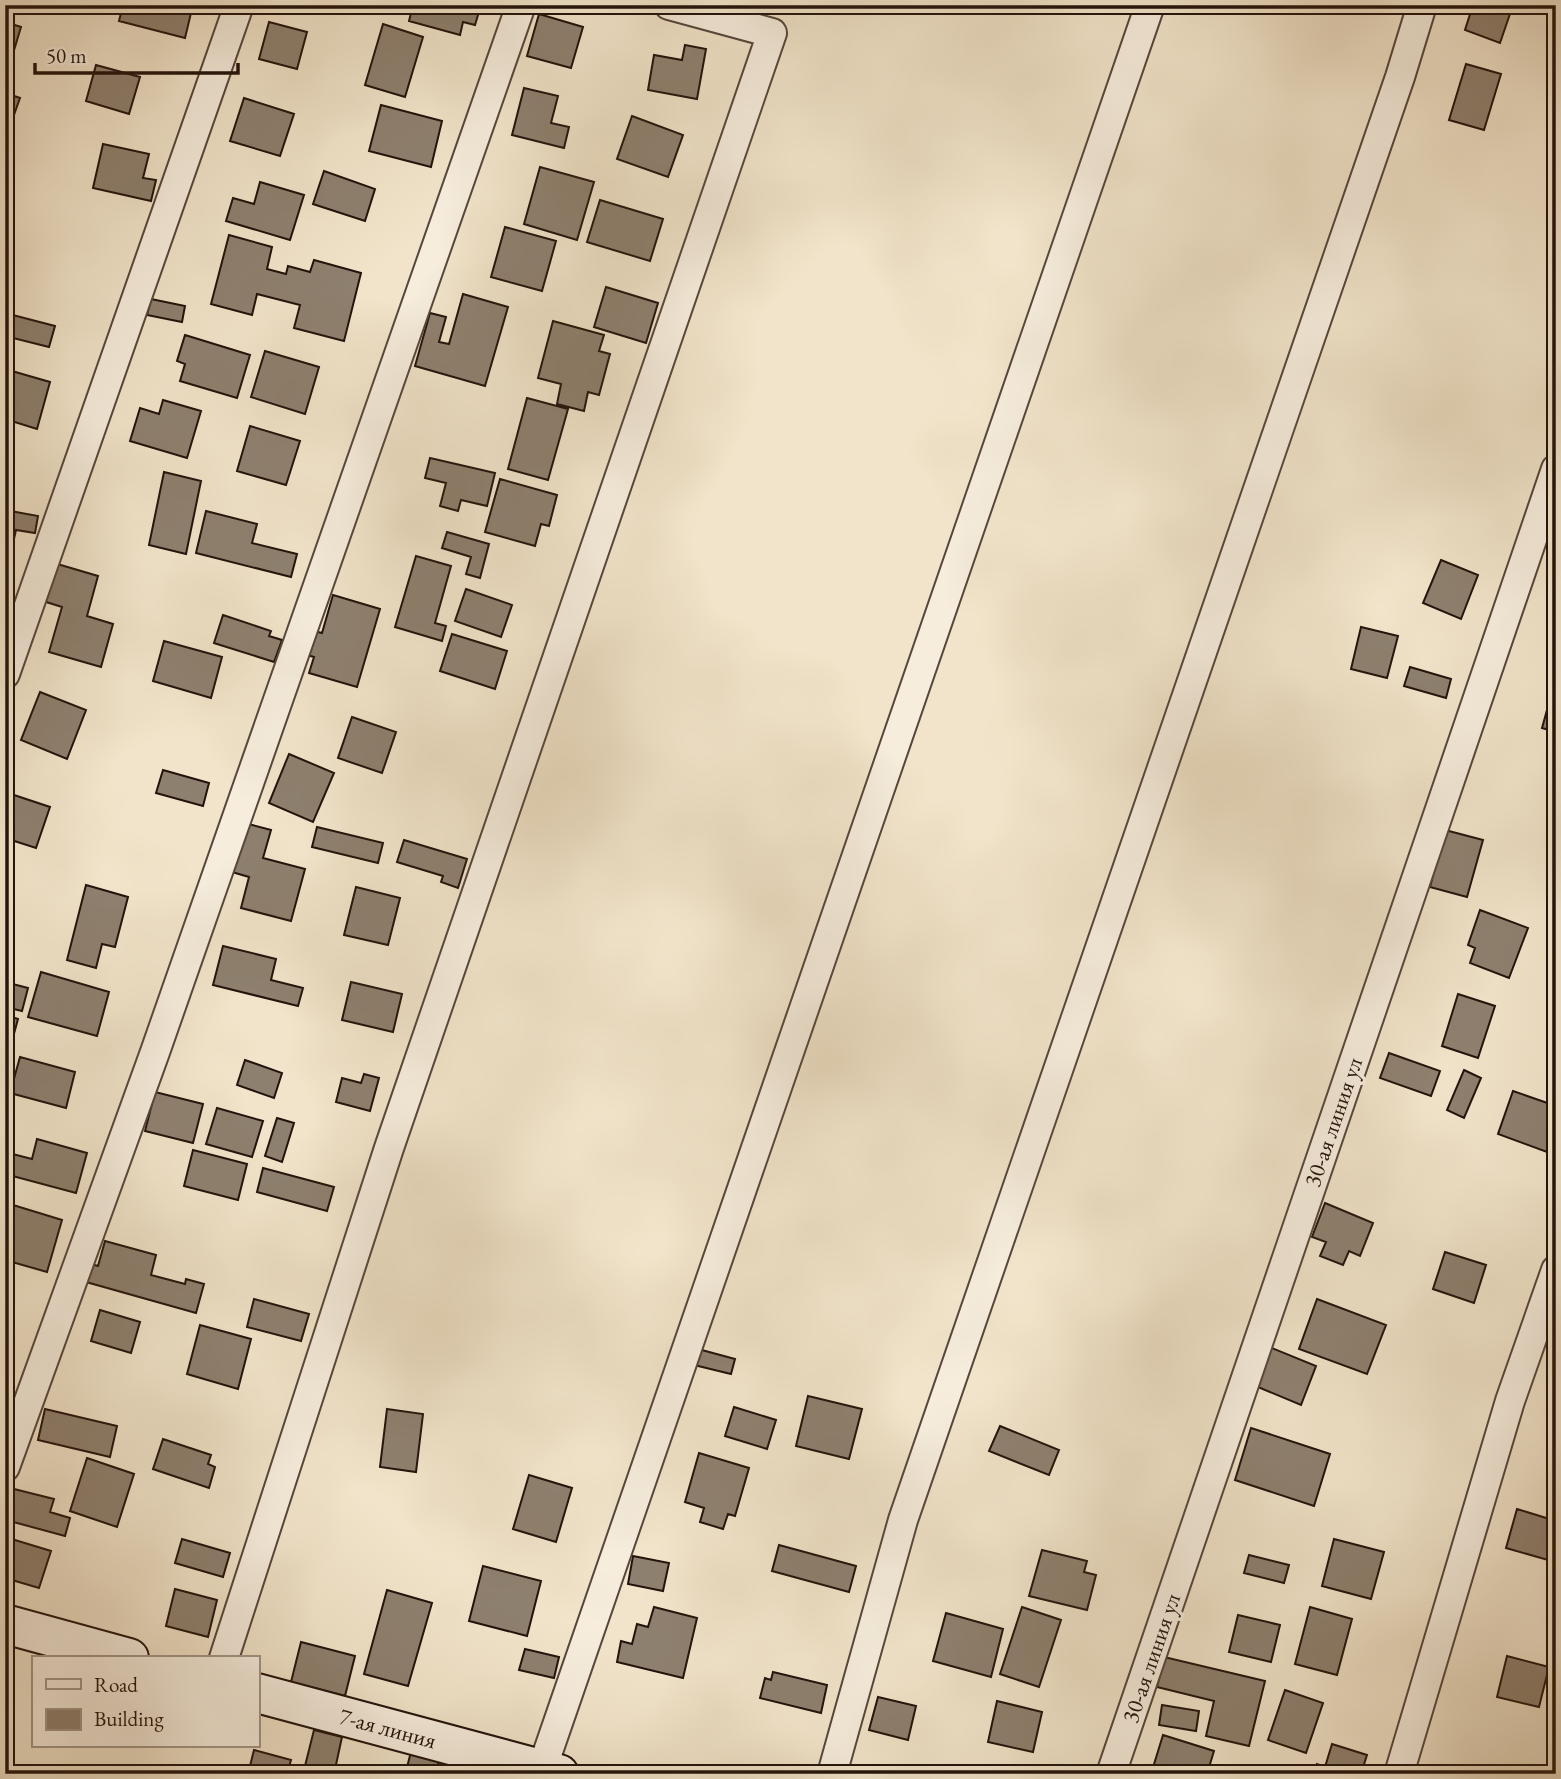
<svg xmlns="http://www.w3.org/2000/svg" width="1561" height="1779" font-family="'EB Garamond',serif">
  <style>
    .building { fill: #8e806f; stroke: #23130c; stroke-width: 2 }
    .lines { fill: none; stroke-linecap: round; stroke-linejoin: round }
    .street-casing { stroke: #56473c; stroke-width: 32 }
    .secondary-casing { stroke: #23130c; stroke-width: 42 }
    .street { stroke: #f6eddd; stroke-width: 28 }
    .secondary { stroke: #f6eddd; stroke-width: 38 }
    .labels { text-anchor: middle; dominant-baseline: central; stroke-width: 7; stroke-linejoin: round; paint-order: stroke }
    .street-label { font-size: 23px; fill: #23130c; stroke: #f6eddd }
  </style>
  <rect width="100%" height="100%" fill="#f1e4ca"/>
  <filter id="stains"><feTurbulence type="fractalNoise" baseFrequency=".00286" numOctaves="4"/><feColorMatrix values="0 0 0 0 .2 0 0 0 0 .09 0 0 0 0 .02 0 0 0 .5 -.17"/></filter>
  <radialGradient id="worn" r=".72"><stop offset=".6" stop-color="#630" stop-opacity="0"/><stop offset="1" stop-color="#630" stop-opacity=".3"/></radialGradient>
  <!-- building -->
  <path class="building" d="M123,5H161L191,13L185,38L119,21Z
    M413,5H481L475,25L463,22L460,35L409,21Z
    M1473,5H1513L1500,43L1465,30Z
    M539,14L583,27L571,68L527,56Z
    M5,22L21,27L6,77H5Z
    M269,22L307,32L297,69L259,59Z
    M383,24L423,37L405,97L365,85Z
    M685,45L706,49L697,99L648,90L654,55L682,60Z
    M1466,64L1501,74L1484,130L1449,120Z
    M96,65L140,77L129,114L86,101Z
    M524,88L558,96L551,123L569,127L564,148L512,135Z
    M5,93L20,98L9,129L5,128Z
    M244,98L294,114L280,156L230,141Z
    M381,105L442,121L431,167L369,151Z
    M632,116L683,135L668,177L617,159Z
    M103,144L149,154L143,178L156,180L151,201L93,188Z
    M540,167L594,182L577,240L524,224Z
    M324,171L375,189L365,221L313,204Z
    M260,182L304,195L290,240L226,221L233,198L254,204Z
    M600,200L663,219L650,261L587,242Z
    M505,227L556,241L542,291L491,277Z
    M229,235L272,247L267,269L286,274L288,266L310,272L314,260L361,273L344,341L294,328L300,305L257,294L252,315L211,304Z
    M606,287L658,303L646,343L594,327Z
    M463,294L508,307L485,386L415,366L430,313L446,317L439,342L449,344Z
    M151,299L185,306L182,322L147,315Z
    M5,313L55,326L49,347L5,336Z
    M553,321L604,335L599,351L610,354L599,395L588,392L584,411L557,404L561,384L538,378Z
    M185,335L250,355L237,398L180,381L185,364L177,361Z
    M265,351L319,367L305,414L251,397Z
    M5,369L50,382L37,429L5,419Z
    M527,398L568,409L548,480L508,469Z
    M163,400L201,411L187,458L130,441L140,408L159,414Z
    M250,426L300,441L286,485L237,471Z
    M430,458L495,473L487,506L461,500L458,511L440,506L446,483L425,478Z
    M164,472L201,481L186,554L149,545Z
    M500,479L557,495L549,526L541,524L535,546L485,532Z
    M5,510L38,516L35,533L16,530L14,539L5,538Z
    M206,511L257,524L252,543L297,554L291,577L196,553Z
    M447,532L489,544L480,578L466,574L471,557L442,548Z
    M416,556L451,566L435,623L446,626L442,641L395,627Z
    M1441,560L1478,575L1461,619L1423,603Z
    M54,563L98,576L87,616L113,624L101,667L49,652L62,607L43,601Z
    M466,589L512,605L501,637L455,621Z
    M333,595L380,609L357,687L309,673L314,657L307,655L314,631L322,633Z
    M223,615L271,631L269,636L282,640L274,662L214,643Z
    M1361,627L1398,636L1387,678L1351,669Z
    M452,634L507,651L495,689L440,671Z
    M164,641L222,657L211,698L153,681Z
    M1410,667L1451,679L1446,698L1404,686Z
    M1555,681H1556V732L1542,728Z
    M40,692L86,710L67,759L21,740Z
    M352,717L396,732L382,773L338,758Z
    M289,754L334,773L313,822L269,803Z
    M163,770L209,783L203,806L156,793Z
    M5,792L50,807L36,848L5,838Z
    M245,823L271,830L263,858L305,869L291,921L241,908L249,877L232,872Z
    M317,827L383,843L378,863L312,847Z
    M1445,830L1483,840L1467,897L1430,887Z
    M404,840L467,859L458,888L441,882L443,876L397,862Z
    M86,885L128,897L115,947L102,944L96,968L67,960Z
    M356,887L400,898L388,945L344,935Z
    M1480,910L1528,928L1509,978L1470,963L1475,948L1468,945Z
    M223,946L276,959L271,980L303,988L298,1006L213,985Z
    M41,972L109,992L97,1036L28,1017Z
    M5,982L28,988L22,1011L5,1007Z
    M351,982L402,994L393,1032L342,1020Z
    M1458,994L1495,1006L1478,1058L1442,1046Z
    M5,1015L18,1019L5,1067Z
    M1389,1053L1440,1071L1431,1096L1380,1078Z
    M20,1057L75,1072L66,1108L10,1093Z
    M245,1060L282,1073L274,1098L237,1085Z
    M1464,1070L1481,1078L1464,1118L1447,1110Z
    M364,1074L379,1078L370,1111L336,1102L342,1078L361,1083Z
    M1513,1091L1556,1106V1143L1551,1141L1547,1152L1498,1134Z
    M155,1092L203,1104L193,1143L145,1131Z
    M217,1108L263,1121L252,1157L206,1144Z
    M277,1118L294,1123L282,1162L265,1156Z
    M37,1139L87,1153L76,1193L5,1174V1152L32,1159Z
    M193,1150L247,1164L238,1200L184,1186Z
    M263,1168L334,1187L327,1211L257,1192Z
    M1325,1203L1373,1223L1360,1256L1349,1251L1343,1265L1320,1256L1326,1242L1312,1237Z
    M13,1205L62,1220L47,1272L5,1260V1230Z
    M105,1241L156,1255L151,1275L185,1284L186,1279L204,1284L196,1313L86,1282L91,1264L98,1266Z
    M1445,1252L1486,1265L1474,1303L1433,1289Z
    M254,1299L309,1314L301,1341L247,1327Z
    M1317,1299L1386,1325L1367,1374L1299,1349Z
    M100,1310L140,1322L131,1353L91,1341Z
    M200,1325L251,1339L238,1389L187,1374Z
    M1262,1344L1316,1366L1301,1405L1246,1382Z
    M698,1349L735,1359L731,1374L694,1365Z
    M808,1396L862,1409L849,1459L796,1446Z
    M5,1402L16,1405L5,1435Z
    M734,1407L776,1420L767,1449L725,1436Z
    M45,1409L117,1426L110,1457L38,1440Z
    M387,1409L423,1414L416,1472L380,1467Z
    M1000,1426L1059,1450L1049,1475L989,1451Z
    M1251,1428L1330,1454L1314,1506L1235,1480Z
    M163,1439L211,1455L208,1464L215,1467L209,1488L153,1469Z
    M699,1453L749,1468L735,1516L728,1514L723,1529L700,1522L704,1508L685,1502Z
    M87,1458L134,1474L117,1527L70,1511Z
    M529,1475L572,1488L556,1542L513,1529Z
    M14,1489L54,1499L50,1512L70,1518L65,1536L6,1520Z
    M1517,1509L1556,1521L1555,1562L1506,1548Z
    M5,1537L51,1551L39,1588L5,1578Z
    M182,1539L230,1553L223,1577L175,1563Z
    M1334,1539L1384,1552L1371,1599L1322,1586Z
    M779,1545L856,1566L849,1592L772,1571Z
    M1042,1550L1087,1561L1084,1572L1096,1575L1087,1610L1029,1596Z
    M1249,1555L1289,1565L1284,1583L1244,1573Z
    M633,1556L669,1563L663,1591L628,1584Z
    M483,1566L541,1581L527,1636L469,1621Z
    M175,1589L217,1600L208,1637L166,1626Z
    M387,1590L432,1603L408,1686L364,1674Z
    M654,1607L697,1618L683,1678L617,1662L621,1641L632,1644L637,1624L648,1627Z
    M1022,1607L1061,1620L1039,1687L1000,1674Z
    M1310,1607L1352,1619L1337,1675L1295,1664Z
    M946,1613L1003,1629L991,1677L933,1661Z
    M1238,1615L1280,1625L1271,1662L1229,1652Z
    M301,1642L355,1656L345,1696L291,1682Z
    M525,1649L559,1657L554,1678L519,1670Z
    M1507,1656L1549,1667L1539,1707L1497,1697Z
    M1164,1657L1265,1681L1249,1746L1206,1736L1214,1701L1157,1687Z
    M773,1672L827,1685L821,1713L760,1698L765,1678L771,1680Z
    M1285,1690L1323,1703L1306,1753L1268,1740Z
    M878,1697L916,1706L908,1740L869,1730Z
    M997,1701L1042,1712L1033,1752L988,1742Z
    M1162,1705L1199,1711L1196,1731L1159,1725Z
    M314,1730L342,1737L334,1774H303Z
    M1163,1735L1214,1751L1207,1774H1151Z
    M1332,1744L1367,1755L1361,1774H1314L1317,1764L1325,1767Z
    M412,1748L440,1755L438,1764L462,1770L461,1774H397L398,1769L406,1771Z
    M254,1750L291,1760L287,1774H248Z"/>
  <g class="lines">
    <defs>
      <path id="street" d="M5,674L239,5
        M5,1467L155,1052L521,5
        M224,1658L389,1148L772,33L669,5
        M542,1769L1150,5
        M832,1774L903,1520L1400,77L1422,5
        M1111,1774L1556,469
        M1399,1774L1510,1401L1556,1270"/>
      <path id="secondary" d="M5,1624L129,1658
        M257,1693L559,1774"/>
    </defs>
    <!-- street casing -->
    <use href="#street" class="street-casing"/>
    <!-- secondary casing -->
    <use href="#secondary" class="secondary-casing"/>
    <!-- street -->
    <use href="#street" class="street"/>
    <!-- secondary -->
    <use href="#secondary" class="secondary"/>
  </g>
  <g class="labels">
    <!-- street labels -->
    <g class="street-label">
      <text transform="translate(1333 1122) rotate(-71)">30-ая линия ул</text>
      <text transform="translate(1151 1658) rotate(-71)">30-ая линия ул</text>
      <text transform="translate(388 1728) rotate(15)">7-ая линия</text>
    </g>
  </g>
  <!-- margin -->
  <rect width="1561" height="1779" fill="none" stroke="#f1e4ca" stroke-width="28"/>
  <rect x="7" y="7" width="1547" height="1765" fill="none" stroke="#23130c" stroke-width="3.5"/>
  <rect x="14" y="14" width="1533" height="1751" fill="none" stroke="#23130c" stroke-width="2"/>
  <!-- legend -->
  <rect x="32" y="1656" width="228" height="91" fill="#f6eddd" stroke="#a29689" stroke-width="2"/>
  <rect x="46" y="1679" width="35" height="10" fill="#f6eddd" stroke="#a29689" stroke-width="2"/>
  <text x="94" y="1692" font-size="21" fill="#23130c">Road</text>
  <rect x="46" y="1709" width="35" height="21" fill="#8e806f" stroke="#a29689" stroke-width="2"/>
  <text x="94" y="1726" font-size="21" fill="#23130c">Building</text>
  <!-- scale -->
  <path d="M35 63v10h203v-10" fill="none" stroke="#23130c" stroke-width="3.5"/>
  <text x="46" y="63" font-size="21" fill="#23130c" stroke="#f6eddd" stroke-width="5" paint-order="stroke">50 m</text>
  <rect width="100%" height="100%" filter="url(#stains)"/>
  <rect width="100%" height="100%" fill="url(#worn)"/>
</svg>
